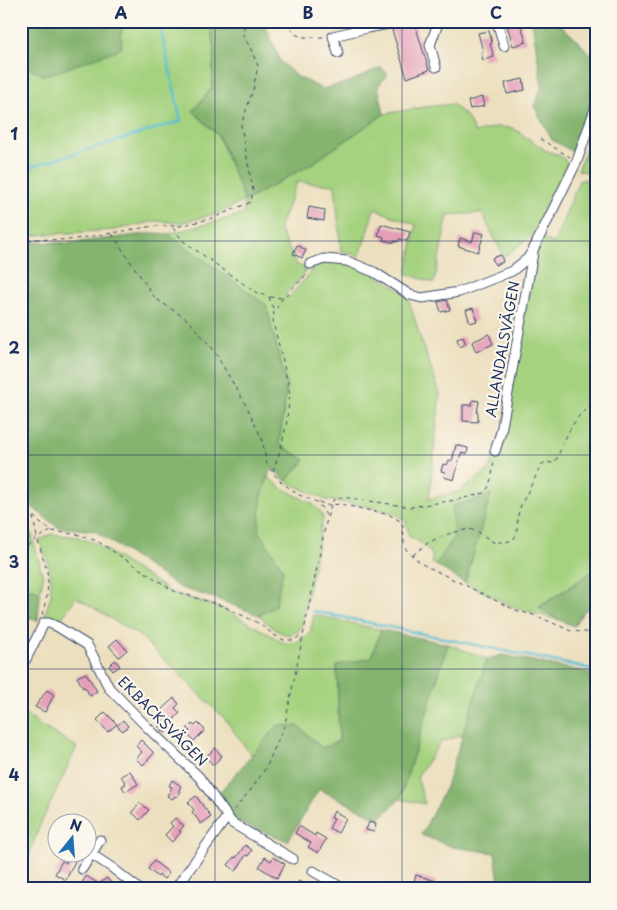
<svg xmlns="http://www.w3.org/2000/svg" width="617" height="910" font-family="'Playpen Sans',sans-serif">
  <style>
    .green { fill: #a5d27f; stroke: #60806e }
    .forest { fill: #84b46e; stroke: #507266 }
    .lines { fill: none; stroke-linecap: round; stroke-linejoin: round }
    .stream { stroke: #55bdd2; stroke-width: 2.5 }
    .building { fill: #e59eb8 }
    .minor-casing { stroke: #3a496c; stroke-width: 11 }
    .path { stroke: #3a496c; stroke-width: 1; stroke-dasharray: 4 4; stroke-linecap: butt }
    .minor { stroke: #fff; stroke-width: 9 }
    .grid { fill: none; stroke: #1b2f5e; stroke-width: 1; stroke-opacity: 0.55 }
    .labels { text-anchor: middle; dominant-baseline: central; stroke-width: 4.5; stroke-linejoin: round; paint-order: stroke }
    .street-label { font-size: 14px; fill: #1b2f5e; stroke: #fbf7ec }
    .neatline { fill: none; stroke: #1b2f5e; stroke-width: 2 }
    .grid-label { font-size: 16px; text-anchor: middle; font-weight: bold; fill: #1b2f5e }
  </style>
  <rect width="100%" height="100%" fill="#fbf7ec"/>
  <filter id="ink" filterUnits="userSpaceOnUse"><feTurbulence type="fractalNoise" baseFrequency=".02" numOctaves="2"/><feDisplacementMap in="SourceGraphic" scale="10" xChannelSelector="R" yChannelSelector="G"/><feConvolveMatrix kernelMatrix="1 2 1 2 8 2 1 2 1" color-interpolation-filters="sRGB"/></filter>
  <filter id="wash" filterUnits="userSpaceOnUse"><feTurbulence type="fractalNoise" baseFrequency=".0096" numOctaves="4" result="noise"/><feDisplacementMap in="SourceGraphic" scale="20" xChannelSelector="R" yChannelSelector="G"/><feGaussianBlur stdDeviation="1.12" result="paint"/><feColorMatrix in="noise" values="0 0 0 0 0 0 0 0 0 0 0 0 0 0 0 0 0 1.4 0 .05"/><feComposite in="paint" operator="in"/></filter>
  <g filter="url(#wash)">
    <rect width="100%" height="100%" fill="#ecdfbe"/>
    <!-- green -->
    <path class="green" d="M121,21H210L214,50L212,88L193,111L218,136L245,201L313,163L384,114L425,107L452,104L467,117L475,133L496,127L513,128L545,150L563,157L568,166L535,233L504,257L482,213L448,215L434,283L407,274L416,225L374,209L360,256L341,251L335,185L297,182L279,229L297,265L306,268L304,274L285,295L289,297L308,276L313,266L325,261L347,263L373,274L407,294L421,340L440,393L429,499L460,491L491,468L493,456H498L518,349L537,251L542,239L554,243L579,181L587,179L596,183V572L593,571L539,607L559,620L516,608L465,583L490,494L481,499L453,506L454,537L436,565L432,563V554L421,543L409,536L406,521L394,513L365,506L326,500L286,481L305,460L279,444L287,387L266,305L168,234L244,214V201L219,213L180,223L156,221L114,230L36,235L21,240V64L24,66L121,48Z
      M596,124V174L578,170Z
      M268,477L283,489L313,504L320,511L323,518L301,628C286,644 271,626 259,615L266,612L283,570L259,531L261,500Z
      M21,504L28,520L43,577L40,592L28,587L21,575Z
      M51,534L78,537L95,543L171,592L223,609L255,626L284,643L298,642L310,633L314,615L381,630L371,658L337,666L339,741L322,748L298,726L261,746L251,755L225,719L141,637L76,597L60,621L53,617L47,618L45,615L51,595V577L49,567L40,540Z
      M448,644L487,659L481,678L527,720L459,736L441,742L417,777L425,804L400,799Z
      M21,711L41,726L77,747L40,825L21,877Z"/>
    <!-- forest -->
    <path class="forest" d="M21,21H121L122,48L57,72L43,75L21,64Z
      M210,21H264L280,61L296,76L322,89L349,82L381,67L388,74L378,86L384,114L313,163L245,201L219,136L193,111L212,88L214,50Z
      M532,21H557L596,59V84L575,153L552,140L534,106L542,86Z
      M154,233L168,234L266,305L287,387L279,444L305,460L286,481L271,467L261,500L259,531L283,570L275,607L259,615L214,598L180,588L95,531L57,527L30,505L21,480V363L26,346L21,343V249L36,242L70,243Z
      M491,494L465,583L436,565L454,537L452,506L481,499Z
      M593,571L596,572V603L583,612L574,626L559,620L539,608Z
      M21,575L28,587L40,592L38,621L21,615Z
      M381,630L448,644L400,799L379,819L319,789L288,841L242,824L234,820L216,796C237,772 258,749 278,725L298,726L322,748L339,741L337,665L371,658Z
      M502,655L596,674V889H500L495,853L453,847L421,835L446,787L487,659Z"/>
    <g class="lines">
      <!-- stream -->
      <path class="stream" d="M21,170L181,121L159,21
        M313,611L596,670"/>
    </g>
    <g id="blocks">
      <!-- building -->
      <path class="building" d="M409,21H414L429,70L407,78L392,30L399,24Z
        M506,21H520L526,42L513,46Z
        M489,31L492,43L490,44L494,57L483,60L481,52L483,51L478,33Z
        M523,79L525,90L507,94L505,83Z
        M482,97L484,106L470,109L468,101Z
        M309,207L325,210L324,221L307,218Z
        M381,224L410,232L407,241L399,239L398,242L395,241V243L383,240L384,237L378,235Z
        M475,232L484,234L478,252L458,246L460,238L472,242Z
        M297,245L306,250L302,258L293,254Z
        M501,255L503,262L495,265L492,258Z
        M447,300L450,310L441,312L438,302Z
        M473,308L477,321L470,323L466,310Z
        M489,334L493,344L476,352L472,342Z
        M463,337L466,344L460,347L457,339Z
        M473,400L479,401L477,413H478V422L463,421V405H472Z
        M456,445L468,448L467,454L461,453L454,480L444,477L445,472L441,471L443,464L447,465L449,460L452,461Z
        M117,639L127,650L119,657L109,646Z
        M115,660L120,666L113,671L109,666Z
        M86,673L97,691L90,696L85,687L83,688L77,677Z
        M47,690L54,695L45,712L35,707Z
        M174,698L179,704L175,708L180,713L168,725L170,727L165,733L158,726L167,716L161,710Z
        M105,712L117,724L108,732L97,720Z
        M123,720L128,726L123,731L117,726Z
        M198,723L205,730L194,741L187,734L190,731L187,729L192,724L195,726Z
        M141,740L154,753L143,765L136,759L142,752L136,746Z
        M215,748L222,756L213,765L206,757Z
        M130,771L138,784L125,792L122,786L126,784L121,776Z
        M172,780L181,786L179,790L181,791L177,797L175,796L173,799L167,796L172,787L169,786Z
        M196,796L211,817L201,824L192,812L194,810L188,802Z
        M140,803L149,810L140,820L132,812Z
        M334,811L346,818L338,833L329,828L334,819L331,818Z
        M175,818L184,826L179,831L181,832L172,842L165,835L173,826L170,823Z
        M369,822L376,824L374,832L366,830Z
        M299,826L315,836L316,833L326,839L318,853L308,847L311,843L295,833Z
        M245,845L252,850L248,856L246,855L236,871L228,865L234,857L236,858Z
        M70,853L77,857L66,880L55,874L62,861L66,863Z
        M265,857L271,861L273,857L285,864L277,878L259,867Z
        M154,861L169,873L164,879L159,875L158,877L148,869Z
        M416,875L436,881L434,889H420L421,886L413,884Z
        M86,876L99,884L107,878L113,886L109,889H88L81,885Z
        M299,881L312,889H294Z
        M206,882L216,889H201Z"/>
    </g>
  </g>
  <g filter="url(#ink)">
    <use href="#blocks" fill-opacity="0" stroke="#3a496c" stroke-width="1"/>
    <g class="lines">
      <defs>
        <path id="minor" d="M497,21L504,46
          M338,53L333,36L367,28L389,24L394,21
          M436,67L430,45L439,21
          M310,264L324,259L347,261L374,272L410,295L422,298L459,292L512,271L528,258L533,250L577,161L596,106
          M495,451L501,432L533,253
          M21,662L26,659L44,623H49L58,627L87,645L92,654L109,688L148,728L199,777L232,823L293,859
          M91,854L111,867L139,889
          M82,869L100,840
          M313,871L344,889
          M175,889L227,817"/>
      </defs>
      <!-- minor casing -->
      <use href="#minor" class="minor-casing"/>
      <!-- path -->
      <path class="path" d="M287,21L295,34L302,37H326
        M540,139L570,157
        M173,228L183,241L255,292L269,297L283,298
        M112,234L155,298L188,320L213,349L247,407L262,439L267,465L273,473L281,482L299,495L317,502L323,510L327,517
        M21,245L34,239L69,240L154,226H180L213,218L251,202L253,190L241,125L253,90L258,66L250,47L243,36L245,21
        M269,297L274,311
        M273,471L280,451L286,427L290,394L283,361L273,322L274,312L283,298L306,275L307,272
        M21,496L27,509L40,523L52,531L80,535L97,541L174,591L223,606L258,623L274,635L284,640H294L303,634
        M319,502L326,505H331L334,499L342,497L410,507L456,500L484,493L488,488L492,476L494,459
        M33,517L37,538L47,571L48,582L47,596L42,615
        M21,551L37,538L51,531
        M413,555L429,542L451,533L469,529L477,531L493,542H506L513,540L515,537L517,531L518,515L521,505L542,464L546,462L552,463L556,460C562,447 567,432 576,420C581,412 590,407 596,400
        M234,810L250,791L266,768L285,724L327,518L331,505L340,504L390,515L400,521L403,526L404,544L407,551L422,564L515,610L537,616L571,631L596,633"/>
      <!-- minor -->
      <use href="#minor" class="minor"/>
    </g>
  </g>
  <!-- grid -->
  <path class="grid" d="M215,21V889M402,21V889M21,241H596M21,455H596M21,669H596"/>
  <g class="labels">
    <!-- street labels -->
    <g class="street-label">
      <text transform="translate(502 349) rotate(-80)">ALLANDALSVÄGEN</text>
      <text transform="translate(163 721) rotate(45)">EKBACKSVÄGEN</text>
    </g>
  </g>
  <!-- margin -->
  <rect width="617" height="910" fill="none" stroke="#fbf7ec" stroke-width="55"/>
  <!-- north arrow -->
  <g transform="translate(72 838) rotate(17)"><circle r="24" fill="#fbf7ec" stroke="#a1a7b3"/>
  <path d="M0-4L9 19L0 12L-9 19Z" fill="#1f6fb2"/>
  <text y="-8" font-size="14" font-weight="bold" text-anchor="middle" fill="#1b2f5e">N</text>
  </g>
  <rect x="28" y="28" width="562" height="854" class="neatline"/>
  <g class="grid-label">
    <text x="121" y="19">A</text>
    <text x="308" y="19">B</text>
    <text x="496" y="19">C</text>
    <text x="14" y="140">1</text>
    <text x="14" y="354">2</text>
    <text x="14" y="568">3</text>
    <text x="14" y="781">4</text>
  </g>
</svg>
